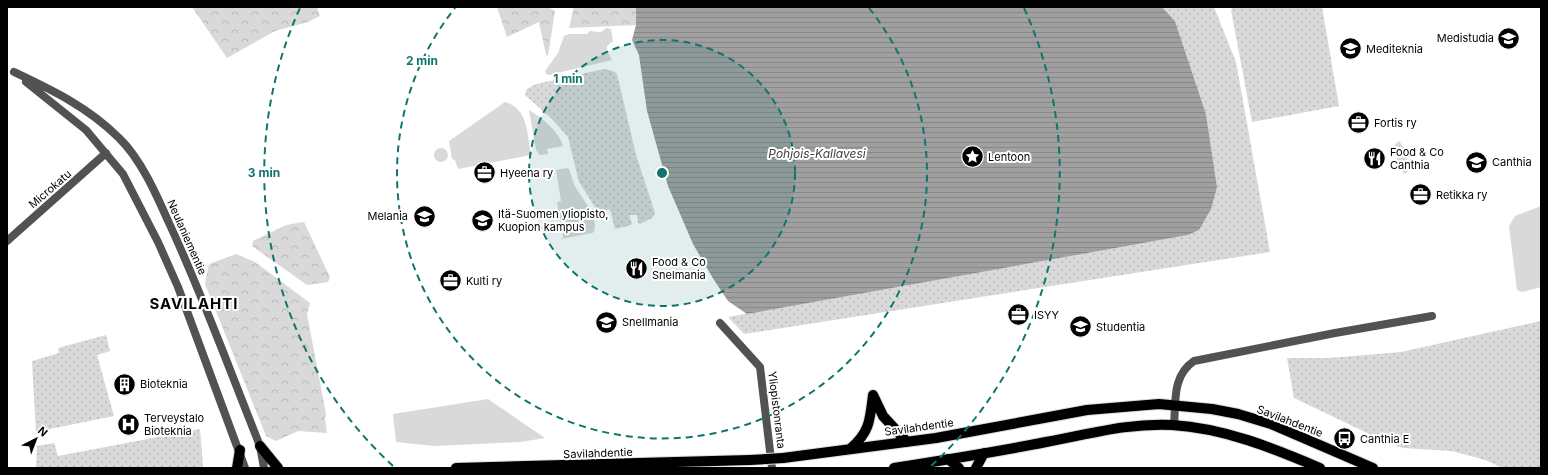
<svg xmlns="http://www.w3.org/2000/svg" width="1548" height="475" font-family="Inter,sans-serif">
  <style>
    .grass { fill: #d9d9d9 }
    .forest { fill: url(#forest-crowns) }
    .park { fill: url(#park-dots) }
    .water { fill: url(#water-rules) }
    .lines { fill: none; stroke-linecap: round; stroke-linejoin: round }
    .primary-casing { stroke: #dbdbdb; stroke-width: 12 }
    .minor { stroke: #525252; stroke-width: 8 }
    .primary { stroke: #000; stroke-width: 10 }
    .primary-bridge-casing { stroke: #dbdbdb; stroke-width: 12; stroke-linecap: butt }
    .primary-bridge { stroke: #000; stroke-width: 10 }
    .ring { fill: none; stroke: #0f766e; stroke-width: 2; stroke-dasharray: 7 5 }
    .labels { text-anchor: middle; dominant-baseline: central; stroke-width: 4; stroke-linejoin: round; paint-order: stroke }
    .poi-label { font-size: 11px; fill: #000; stroke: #fff; text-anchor: start }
    .street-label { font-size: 11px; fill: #000; stroke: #fff }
    .water-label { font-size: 12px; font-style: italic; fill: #414141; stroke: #fff }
    .district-label { font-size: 15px; font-weight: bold; letter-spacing: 1px; fill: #000; stroke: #fff }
    .centre { fill: #0f766e; stroke: #fff; stroke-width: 2 }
    .ring-label { font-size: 12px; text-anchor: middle; font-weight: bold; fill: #0f766e; stroke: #fff; stroke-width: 4; stroke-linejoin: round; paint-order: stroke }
  </style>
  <defs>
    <pattern id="forest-crowns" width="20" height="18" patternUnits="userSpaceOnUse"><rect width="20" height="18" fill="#d9d9d9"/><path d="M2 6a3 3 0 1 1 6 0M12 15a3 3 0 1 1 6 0" fill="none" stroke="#b8b8b8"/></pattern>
    <pattern id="park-dots" width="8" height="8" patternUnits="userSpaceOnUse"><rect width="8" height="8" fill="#d9d9d9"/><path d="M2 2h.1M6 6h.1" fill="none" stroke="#b8b8b8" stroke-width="1.8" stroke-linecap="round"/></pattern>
    <pattern id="water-rules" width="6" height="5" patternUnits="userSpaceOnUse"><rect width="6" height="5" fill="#a0a0a0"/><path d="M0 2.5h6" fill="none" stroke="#888"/></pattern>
  </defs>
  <rect width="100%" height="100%" fill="#fff"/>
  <!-- grass -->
  <path class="grass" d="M606,28L611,29L613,41L607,46V51L612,60L549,75L546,74L545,71L558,53L564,36L569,34H587L590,31C598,31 600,35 606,28Z
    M505,102C529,109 527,135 531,155L458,169L455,160L452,159L449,141Z
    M529,110C541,117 559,131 563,146L547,149L548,154L540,155L536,150Z
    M1399,141L1405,149L1409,171L1404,174C1397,166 1396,154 1395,144Z
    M434 155a7 7 0 1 1 14 0a7 7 0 1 1-14 0Z
    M567,168L569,169C571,174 572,179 574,184C581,199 599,214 594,232L592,233L561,239L563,237L557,202L561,201L556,170Z
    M1541,206V287L1522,292L1517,290L1509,226L1515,216Z
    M488,399L545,438L520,442L435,446L396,442L393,414Z"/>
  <!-- forest -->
  <path class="forest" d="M192,7H317L320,16L308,22L275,31L227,58Z
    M497,7H548L555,11L548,56L546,55L539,22L507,37Z
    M574,7H636V25L569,28Z
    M304,222L330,277L328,282L307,285L252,246L253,241L286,225Z
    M236,254L255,262L310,303L307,314L326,414L325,418L327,433L298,431L276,441L266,436L205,284L209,264Z"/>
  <!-- park -->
  <path class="park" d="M1162,7H1214L1236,62L1270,252L744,334L728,317L1188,235L1199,230L1217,187L1206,114L1175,21Z
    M1233,7H1322L1339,106L1252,122L1231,10Z
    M604,69L613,71L617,74L636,155L655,213L652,218L640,224L638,223L637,215H629L632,224L628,226L615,229L610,209L597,213L595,207L579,182L568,137L552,119L525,95L527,89L536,84Z
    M1541,321V468H1503L1485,460L1452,451L1403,448L1388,443L1294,398L1287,358H1329L1401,352Z
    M106,335L110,351L97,355L114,416L50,429L36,434L32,361L59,353L58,348Z
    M200,429L203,466L196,468H36L37,446L54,443L58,456Z"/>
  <!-- water -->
  <path class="water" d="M636,7H1162L1175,21L1206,114L1217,187L1211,209L1199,230L1188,235L747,314L728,301L714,280L693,244L668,186L647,111L639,55L632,40L636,25Z"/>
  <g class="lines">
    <defs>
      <path id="primary" d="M873,395L883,416L907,442
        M260,446L278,468
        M851,448C870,432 870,419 873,395
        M783,458L936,438L1087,410L1159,404L1212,409L1238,414L1271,424L1373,468
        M948,459L959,468
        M237,468L240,450
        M456,468L750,460
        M894,468C945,460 996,452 1046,442C1091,434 1126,423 1172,425C1224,428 1273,448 1320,468
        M976,468L984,453"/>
    </defs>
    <!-- primary casing -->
    <use href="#primary" class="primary-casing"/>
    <!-- minor -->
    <path class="minor" d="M14,72C52,90 88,107 119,138C141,159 157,196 169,223C203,296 230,371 260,446L264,468
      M26,82L86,130L123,174L158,242L178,287L245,468
      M7,241L106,153
      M720,323L760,367L772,468
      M1174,425C1176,401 1172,376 1194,361L1335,333L1432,316"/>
    <!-- primary -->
    <use href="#primary" class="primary"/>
    <defs>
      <path id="primary-bridge" d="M750,460L783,458"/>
    </defs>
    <!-- primary-bridge casing -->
    <use href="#primary-bridge" class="primary-bridge-casing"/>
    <!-- primary-bridge -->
    <use href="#primary-bridge" class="primary-bridge"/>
  </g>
  <!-- distance rings -->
  <circle cx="662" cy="173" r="133" fill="#0f766e" fill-opacity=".12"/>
  <g class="ring">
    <circle cx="662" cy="173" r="133"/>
    <path d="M869 8A265 265 0 1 1 455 8"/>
    <path d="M393 466A398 398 0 0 1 300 8M1024 8A398 398 0 0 1 931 466"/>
  </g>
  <!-- icons -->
  <defs>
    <symbol id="university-disc" viewBox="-11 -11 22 22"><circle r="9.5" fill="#000" stroke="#fff"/><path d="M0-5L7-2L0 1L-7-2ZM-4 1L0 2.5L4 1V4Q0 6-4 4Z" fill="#fff"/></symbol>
    <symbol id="office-disc" viewBox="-11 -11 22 22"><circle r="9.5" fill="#000" stroke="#fff"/><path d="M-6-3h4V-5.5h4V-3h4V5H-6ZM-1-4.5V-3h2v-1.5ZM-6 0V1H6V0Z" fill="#fff"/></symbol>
    <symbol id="sight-disc" viewBox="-11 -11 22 22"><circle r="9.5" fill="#000" stroke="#fff"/><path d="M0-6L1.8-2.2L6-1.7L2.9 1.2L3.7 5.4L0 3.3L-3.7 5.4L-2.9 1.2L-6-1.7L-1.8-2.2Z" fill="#fff"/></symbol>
    <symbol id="restaurant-disc" viewBox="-11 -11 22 22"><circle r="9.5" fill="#000" stroke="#fff"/><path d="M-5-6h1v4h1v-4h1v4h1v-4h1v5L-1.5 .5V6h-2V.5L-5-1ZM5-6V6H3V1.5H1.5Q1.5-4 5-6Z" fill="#fff"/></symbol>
    <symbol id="building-disc" viewBox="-11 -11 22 22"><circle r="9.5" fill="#000" stroke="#fff"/><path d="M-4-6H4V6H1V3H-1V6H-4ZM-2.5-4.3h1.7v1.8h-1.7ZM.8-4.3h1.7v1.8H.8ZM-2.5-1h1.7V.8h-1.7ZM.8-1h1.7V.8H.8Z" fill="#fff"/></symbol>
    <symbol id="hospital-disc" viewBox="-11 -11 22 22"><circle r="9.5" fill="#000" stroke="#fff"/><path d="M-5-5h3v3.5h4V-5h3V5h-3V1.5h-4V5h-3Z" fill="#fff"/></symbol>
    <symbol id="bus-disc" viewBox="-11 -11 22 22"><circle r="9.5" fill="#000" stroke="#fff"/><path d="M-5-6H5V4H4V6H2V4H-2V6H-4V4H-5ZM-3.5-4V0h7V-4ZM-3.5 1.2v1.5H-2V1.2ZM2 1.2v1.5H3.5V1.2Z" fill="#fff"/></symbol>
  </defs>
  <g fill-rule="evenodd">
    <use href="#university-disc" x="1496" y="26" width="25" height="25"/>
    <use href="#university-disc" x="1338" y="36" width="25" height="25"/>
    <use href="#office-disc" x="1346" y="110" width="25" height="25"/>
    <use href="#sight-disc" x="960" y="144" width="25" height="25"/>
    <use href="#restaurant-disc" x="1362" y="146" width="25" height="25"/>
    <use href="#university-disc" x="1464" y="150" width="25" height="25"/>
    <use href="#office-disc" x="472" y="160" width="25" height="25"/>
    <use href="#office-disc" x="1408" y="182" width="25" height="25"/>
    <use href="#university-disc" x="412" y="204" width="25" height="25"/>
    <use href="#university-disc" x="470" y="208" width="25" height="25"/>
    <use href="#restaurant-disc" x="624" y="256" width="25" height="25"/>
    <use href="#office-disc" x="438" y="268" width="25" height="25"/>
    <use href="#office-disc" x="1006" y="302" width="25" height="25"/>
    <use href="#university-disc" x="594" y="310" width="25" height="25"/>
    <use href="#university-disc" x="1068" y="314" width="25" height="25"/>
    <use href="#building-disc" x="112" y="372" width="25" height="25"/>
    <use href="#hospital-disc" x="116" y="412" width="25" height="25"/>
    <use href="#bus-disc" x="1332" y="426" width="25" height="25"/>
  </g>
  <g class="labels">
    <!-- poi labels -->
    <g class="poi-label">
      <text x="1494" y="38" text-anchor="end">Medistudia</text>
      <text x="1366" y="49">Mediteknia</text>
      <text x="1374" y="123">Fortis ry</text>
      <text x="1390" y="152">Food &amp; Co<tspan x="1390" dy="13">Canthia</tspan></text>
      <text x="988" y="157">Lentoon</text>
      <text x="1492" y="162">Canthia</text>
      <text x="500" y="173">Hyeena ry</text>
      <text x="1436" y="195">Retikka ry</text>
      <text x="498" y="214">Itä-Suomen yliopisto,<tspan x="498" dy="13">Kuopion kampus</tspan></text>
      <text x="408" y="216" text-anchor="end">Melania</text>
      <text x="652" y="262">Food &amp; Co<tspan x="652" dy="13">Snelmania</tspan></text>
      <text x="466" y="281">Kulti ry</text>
      <text x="1034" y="315">ISYY</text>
      <text x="622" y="322">Snellmania</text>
      <text x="1096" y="327">Studentia</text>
      <text x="140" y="384">Bioteknia</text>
      <text x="144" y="418">Terveystalo<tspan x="144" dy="13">Bioteknia</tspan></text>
      <text x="1360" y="439">Canthia E</text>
    </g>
    <!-- street labels -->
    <g class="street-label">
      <text transform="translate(50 189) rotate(-41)">Microkatu</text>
      <text transform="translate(187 237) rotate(66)">Neulaniementie</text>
      <text transform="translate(777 410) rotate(83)">Yliopistonranta</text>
      <text transform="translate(1290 421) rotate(21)">Savilahdentie</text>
      <text transform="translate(919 427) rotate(-8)">Savilahdentie</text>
      <text transform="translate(598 453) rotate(-2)">Savilahdentie</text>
    </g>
    <!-- water labels -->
    <g class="water-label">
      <text x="817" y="153">Pohjois-Kallavesi</text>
    </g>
    <!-- district labels -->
    <g class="district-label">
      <text x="194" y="303">SAVILAHTI</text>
    </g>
  </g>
  <circle cx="662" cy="173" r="6" class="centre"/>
  <g class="ring-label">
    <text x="422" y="65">2 min</text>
    <text x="568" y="83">1 min</text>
    <text x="264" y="177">3 min</text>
  </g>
  <!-- border -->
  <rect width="1548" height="475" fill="none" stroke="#000000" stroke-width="16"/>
  <!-- north arrow -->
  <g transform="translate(36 439) rotate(42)" stroke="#ffffff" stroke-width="3" paint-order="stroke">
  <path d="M0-3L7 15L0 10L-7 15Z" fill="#000000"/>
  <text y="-6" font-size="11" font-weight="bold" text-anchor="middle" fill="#000000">N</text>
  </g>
</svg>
